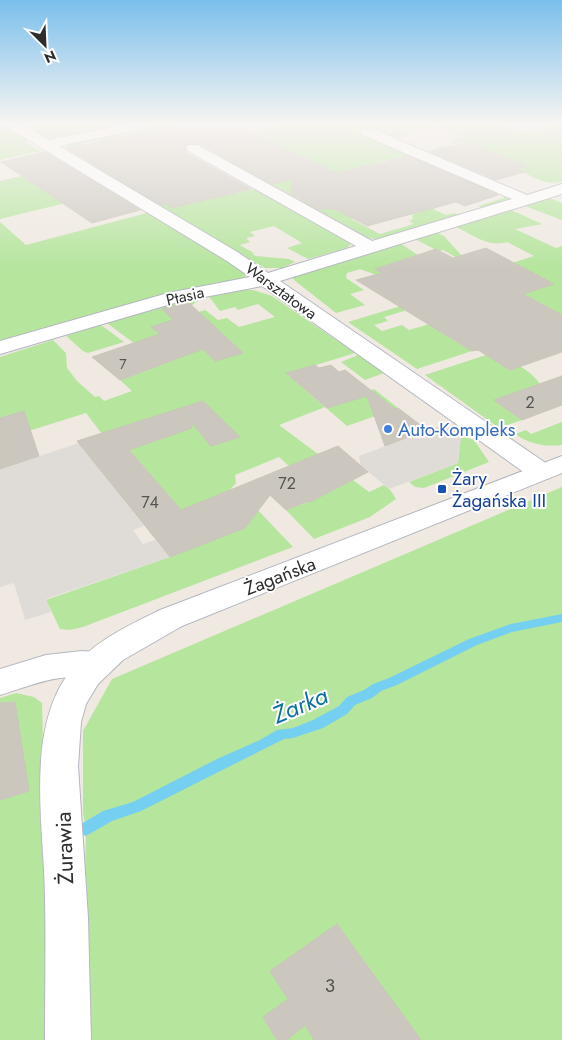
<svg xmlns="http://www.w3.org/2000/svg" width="562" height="1040" font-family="Jost,sans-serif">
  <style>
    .green { fill: #b6e59e; fill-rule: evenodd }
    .plaza { fill: #dfdcd8 }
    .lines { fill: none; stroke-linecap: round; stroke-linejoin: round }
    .stream { fill: #75cff0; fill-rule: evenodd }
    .building { fill: #cbc7bf; stroke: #cbc5ba }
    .minor-casing { stroke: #b4b7c1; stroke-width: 2 }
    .tertiary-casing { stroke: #b4b7c1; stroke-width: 2 }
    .minor { fill: #fff; fill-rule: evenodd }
    .tertiary { fill: #fff; fill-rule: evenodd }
    .shop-dot { fill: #3f7fe0; stroke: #fff; stroke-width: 2 }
    .transit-dot { fill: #1a4fb4; stroke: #fff; stroke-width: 2 }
    .labels { text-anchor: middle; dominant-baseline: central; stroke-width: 4; stroke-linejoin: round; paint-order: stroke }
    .far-number-label { font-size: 14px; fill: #555452 }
    .far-street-label { font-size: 16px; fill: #2e2e2e; stroke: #fff }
    .number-label { font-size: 16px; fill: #555452 }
    .shop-label { font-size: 19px; fill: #366cbe; stroke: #fff; text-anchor: start }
    .transit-label { font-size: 19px; fill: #164399; stroke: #fff; text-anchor: start }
    .street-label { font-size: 19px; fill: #2e2e2e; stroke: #fff }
    .near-number-label { font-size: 19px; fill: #555452 }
    .near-street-label { font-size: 22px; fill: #2e2e2e; stroke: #fff }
    .near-water-label { font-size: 24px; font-style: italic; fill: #0d6fa3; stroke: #fff }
  </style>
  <rect width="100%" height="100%" fill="#efe9e1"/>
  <!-- green -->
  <path class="green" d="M0,124H4L31,140L25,142L51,157L36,152L0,160Z
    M20,124H137C116,128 62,144 44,138C36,135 27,128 20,124Z
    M161,124H205L232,136L287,124H499L524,133L562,124V181C544,187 532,175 516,169L524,167C521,166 520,164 518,162C510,156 482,157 472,160V162L469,163L474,165L466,167L426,151L449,145L458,149L452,150L447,148L434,151L442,155L463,149L458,146L466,144L462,142L453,144L449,143L453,142L450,140L463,137L440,126L410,130L412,133L405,134L409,136L397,139L377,131L376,127L357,131L439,166L429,169L401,157L374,163L408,180L435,173L440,175L455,171L507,194L511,198L483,208L478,206L504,198L503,193L493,189L473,195L445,182L417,189L448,204L433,209L446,215L454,213L459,215L380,239C354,240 326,218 304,205L303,201H320L338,197L334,194L354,187L362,190L374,186C360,179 355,186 342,189L335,186L338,182L335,179L322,176L309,180L310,183L297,187L302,192L295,197L228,161L233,159L229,157L237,155L236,154L277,145L260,134L237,139L238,140L225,143L228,145L210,150L199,144L125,160L121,158L124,157L118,154L133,151C125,147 119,150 111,146L119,144L112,140L103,142L99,140L82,143L87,147L73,150L67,147L72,142ZM390,201L415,214L412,215L413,219L409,221L414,224L380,234L351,219L364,215L360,213L378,208L373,205Z
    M66,166L111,192L0,219V181Z
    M101,166L227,195L255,189L351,244L347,248L308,259L287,248L302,243L274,226L250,232L255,236L246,238L250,242L240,245L254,253L252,254L256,256L289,259L295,262L282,268H265L92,168Z
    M547,197L562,203V220L522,205Z
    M509,209L542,224L515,229L556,248L562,246V315L523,294L414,308L384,317L388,321L374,325L382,331L402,325L409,330L433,323L436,329L472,351L417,369L348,322L424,299L376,275L360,269L347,273L346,278L364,290L350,294L365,305L336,313L294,280L293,277L400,243L425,260L479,270L443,250L438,251L413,238L436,232L444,236L462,256L502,266L534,256L507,242C488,248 472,234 454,226Z
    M147,213L227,258L246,272L245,277L0,343V222L26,245Z
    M231,290H253L272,296L355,353L287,374L325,407L374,389L398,408L347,426L325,407L279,425L369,492L384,485L391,491L396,499L370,517L314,539L286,510C295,506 316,501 321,495L279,457L235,475L236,483L230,490L204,501L255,507L293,547L83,627L70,630L60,629L46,600L170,557L208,542L113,431L102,434L86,413L0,440V357L53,340L66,353L67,368L77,381L95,397L99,396L104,401L132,391L120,380L151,369L143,350L107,323L174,301L198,296L200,299L191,306L195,313L205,310L218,320L227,318L239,327L275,317L258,304L238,310L235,307L220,311L207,294Z
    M101,325L124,342L88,353L83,351L66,336Z
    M358,355L384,373L365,380L341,362Z
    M486,355C506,359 528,366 540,384L495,400L522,420L499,428L425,375Z
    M562,422V445C545,447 529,444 515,434L526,430L531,434Z
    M461,436L474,440L489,462L424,488L415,487L409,482L458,463Z
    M562,487V616L514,624L471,640L393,680L376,685L366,692L349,699L342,709L316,722L293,732L281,731L264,743L219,762L136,804L85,825L83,812V731L112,679Z
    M562,618V1040H92L84,921L86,829L109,817L137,808L215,767L266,745L282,735L294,734L318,725L343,711L352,702L369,695L378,687L393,683L473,642L512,628Z
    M16,693L34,697L42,703L50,1040H0V698Z"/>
  <!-- plaza -->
  <path class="plaza" d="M445,424L461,436L458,463L389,489L361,466L359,456Z
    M79,443L144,526L133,530L143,544L155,540L170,557L46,599L51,612L25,620L14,583L0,587V469Z"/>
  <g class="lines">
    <!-- stream -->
    <path class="stream" d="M562,614V622L512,632L477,645L397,685L381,691L372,698L355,705L347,714L323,728L293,738L284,739L141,811L112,821L86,836L81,834L79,829L81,824L103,811L133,802L217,759L260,740L277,730L293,728L313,720L339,706L347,697L364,690L373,684L389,678L469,639L511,624Z"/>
  </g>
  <!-- building -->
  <path class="building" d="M191,124H235L337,173L408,156L498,195L465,206L456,202L367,226L335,209H318L291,194L292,179L272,184L199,143H188L184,147L187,153L251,189L172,208L165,204L161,205L66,148Z
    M467,143L528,166L516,169L525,172L496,180L430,151Z
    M45,152L140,210L92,223L1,162Z
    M486,248L554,284L523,294L562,315V352L510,370L478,350L472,351L356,280L382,273L375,269L436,249L453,258Z
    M188,302L243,353L215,361L203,349L120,380L92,357L160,334L151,327L173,320L162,309Z
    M315,365L319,368L331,365L339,372L345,370L395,409L398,408L427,430L385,446L367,396L327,408L286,373Z
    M562,376V405L522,420L494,400Z
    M203,401L240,437L211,446L190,421L192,428L129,450L181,510L338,446L368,472L310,502H306L286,510L270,495L245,528L170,557L77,441Z
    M24,411L39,456L0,469V418Z
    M15,702L29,791L0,800V703Z
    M337,924L421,1040H314L305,1025L287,1040H277L263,1017L288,999L270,971Z"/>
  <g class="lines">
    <defs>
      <path id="minor" d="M6,124H21L49,140L129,124H153L152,127L147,128L59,146L239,253L268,273L356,246L188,151L186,148L188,145H198L372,241L512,199L363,135L361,132L363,129H373L527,195L562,184V194L280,281L550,466L554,472L550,478L541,480L532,478L262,286L178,302L0,354V341L168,293L250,277L227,261L7,127Z
        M82,651L94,652L106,656L110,665L106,674C91,679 75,676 60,678C39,681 20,689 0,695V669L46,655Z"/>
      <path id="tertiary" d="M562,456V473L182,626L123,660L98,684L86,704L81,722L78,766L88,918L91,1040H45C45,992 46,944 45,896C44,829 26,736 66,677C88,644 125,627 160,610Z"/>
    </defs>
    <!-- minor casing -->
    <use href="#minor" class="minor-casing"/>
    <!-- tertiary casing -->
    <use href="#tertiary" class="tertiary-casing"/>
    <!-- minor -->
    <use href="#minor" class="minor"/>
    <!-- tertiary -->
    <use href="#tertiary" class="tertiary"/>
  </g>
  <!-- sky -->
  <linearGradient id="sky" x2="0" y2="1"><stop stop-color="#7abfeb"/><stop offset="0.46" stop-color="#f8f5f2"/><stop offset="1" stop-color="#f8f5f2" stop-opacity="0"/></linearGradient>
  <rect width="562" height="269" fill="url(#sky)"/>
  <!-- markers -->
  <circle class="shop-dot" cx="388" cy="429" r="5"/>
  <rect class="transit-dot" x="437" y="484" width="10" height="10" rx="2.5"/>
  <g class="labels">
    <!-- far-number labels -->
    <g class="far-number-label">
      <text x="123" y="364">7</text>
    </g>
    <!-- far-street labels -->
    <g class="far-street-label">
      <text transform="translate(281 291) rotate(36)">Warsztatowa</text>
      <text transform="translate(185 296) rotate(-13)">Ptasia</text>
    </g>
    <!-- number labels -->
    <g class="number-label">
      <text x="530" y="402">2</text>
      <text x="287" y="483">72</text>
      <text x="150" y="502">74</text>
    </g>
    <!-- shop labels -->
    <g class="shop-label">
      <text x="398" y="429">Auto-Kompleks</text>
    </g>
    <!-- transit labels -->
    <g class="transit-label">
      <text x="452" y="478">Żary<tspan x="452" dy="22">Żagańska III</tspan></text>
    </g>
    <!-- street labels -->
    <g class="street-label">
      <text transform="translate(280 576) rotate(-21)">Żagańska</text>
    </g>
    <!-- near-number labels -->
    <g class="near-number-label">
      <text x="330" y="985">3</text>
    </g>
    <!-- near-street labels -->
    <g class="near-street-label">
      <text transform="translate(64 848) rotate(-92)">Żurawia</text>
    </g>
    <!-- near-water labels -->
    <g class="near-water-label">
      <text transform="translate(300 705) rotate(-23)">Żarka</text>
    </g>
  </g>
  <!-- north arrow -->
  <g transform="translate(45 45) rotate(156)" stroke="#ffffff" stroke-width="4" paint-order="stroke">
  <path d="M0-4L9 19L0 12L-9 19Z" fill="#2e2e2e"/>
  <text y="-8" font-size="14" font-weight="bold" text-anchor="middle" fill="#2e2e2e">N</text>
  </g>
</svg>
